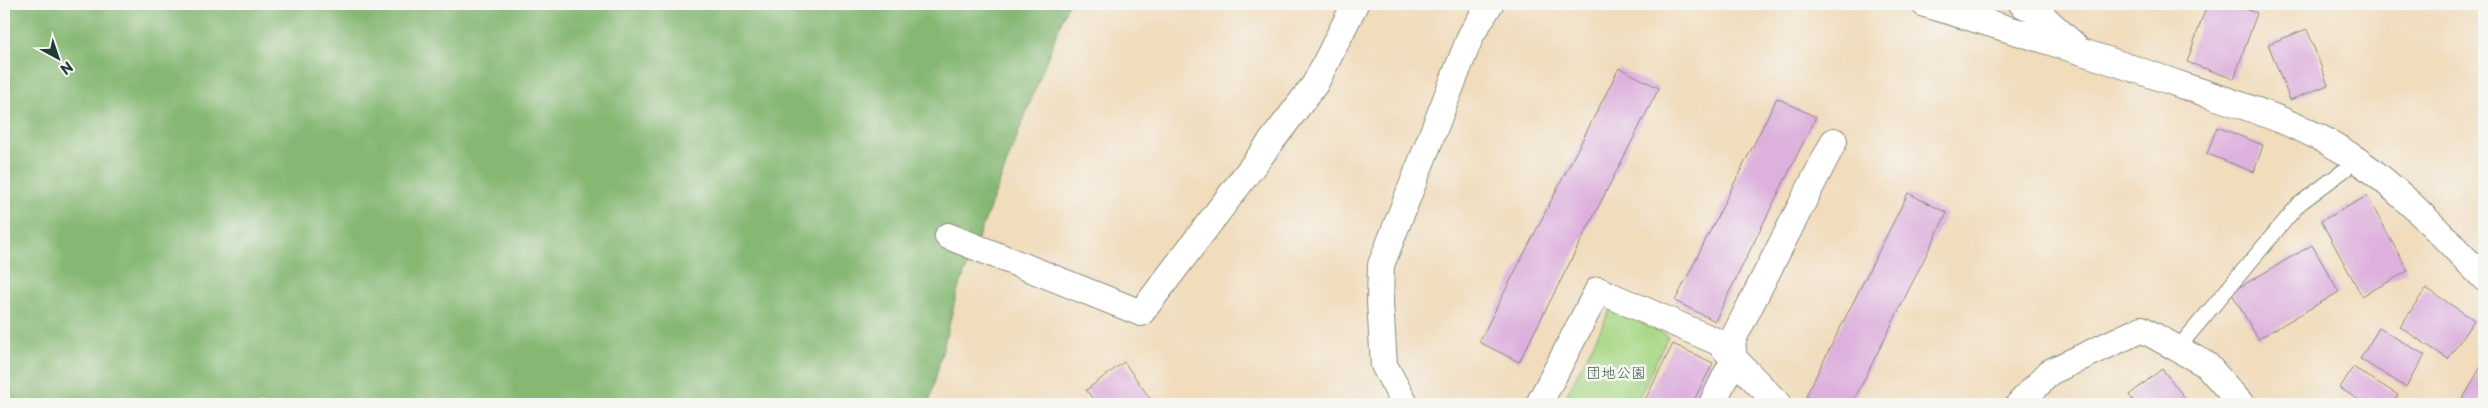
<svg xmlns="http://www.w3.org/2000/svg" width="2488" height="408" font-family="'Playpen Sans','Klee One',sans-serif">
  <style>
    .green { fill: #a8d886; stroke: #648a5d }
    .forest { fill: #86b873; stroke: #527a54 }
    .building { fill: #ddb0dd }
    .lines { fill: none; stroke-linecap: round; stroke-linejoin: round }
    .service-casing { stroke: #888c78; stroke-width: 16 }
    .minor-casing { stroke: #888c78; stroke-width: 28 }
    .service { stroke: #fff; stroke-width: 14 }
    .minor { stroke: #fff; stroke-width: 26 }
    .labels { text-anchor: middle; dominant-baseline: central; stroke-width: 5; stroke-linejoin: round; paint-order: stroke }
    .park-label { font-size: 15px; fill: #3a5c44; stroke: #f6f6f2 }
  </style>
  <rect width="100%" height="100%" fill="#f6f6f2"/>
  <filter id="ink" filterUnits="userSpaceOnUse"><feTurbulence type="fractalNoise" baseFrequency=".02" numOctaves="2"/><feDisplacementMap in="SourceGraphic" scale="10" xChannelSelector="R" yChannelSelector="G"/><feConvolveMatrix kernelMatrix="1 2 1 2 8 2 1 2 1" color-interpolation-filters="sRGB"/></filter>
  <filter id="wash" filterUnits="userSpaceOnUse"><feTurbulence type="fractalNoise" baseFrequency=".0096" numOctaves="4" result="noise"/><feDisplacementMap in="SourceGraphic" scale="20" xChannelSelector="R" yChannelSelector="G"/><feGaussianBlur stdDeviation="1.12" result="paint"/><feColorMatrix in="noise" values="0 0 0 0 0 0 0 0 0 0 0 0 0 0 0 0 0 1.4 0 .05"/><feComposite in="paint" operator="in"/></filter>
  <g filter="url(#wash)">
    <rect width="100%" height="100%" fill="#f1dcbc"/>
    <!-- green -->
    <path class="green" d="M1611,309L1668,336L1636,404H1562Z"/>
    <!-- forest -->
    <path class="forest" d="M4,4H1068L957,293L929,404H4Z"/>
    <g id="blocks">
      <!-- building -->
      <path class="building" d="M2207,4H2231L2257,13L2234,79L2187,62Z
        M2307,29L2328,85L2290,100L2268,44Z
        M1619,68L1659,88L1519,362L1479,342Z
        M1777,98L1816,117L1715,321L1675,301Z
        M2217,127L2263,145L2254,172L2207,154Z
        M1908,193L1947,213L1852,404H1822L1806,396Z
        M2367,196L2408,271L2362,296L2321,221Z
        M2312,245L2339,292L2258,339L2231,292Z
        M2426,288L2474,320L2448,359L2400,327Z
        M2379,328L2425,355L2406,387L2360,359Z
        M1673,344L1713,363L1692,404H1643Z
        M2484,361V404H2460Z
        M1124,362L1154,404H1097L1086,390Z
        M2353,367L2398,395L2392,404H2365L2340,388Z
        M2162,369L2190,404H2136L2129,395Z"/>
    </g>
  </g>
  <g filter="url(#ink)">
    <use href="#blocks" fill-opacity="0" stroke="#888c78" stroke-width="1"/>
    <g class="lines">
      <defs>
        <path id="service" d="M2177,349L2299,204L2358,160"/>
        <path id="minor" d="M1925,4C2012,30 2099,56 2184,86C2243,106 2306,124 2357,160C2405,193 2444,238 2484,278
          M2022,4L2038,12L2074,45
          M948,236L1141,313L1315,84L1355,4
          M1405,404L1384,365L1380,302L1381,265L1471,35L1490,4
          M1539,404L1598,290L1718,342L1778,404
          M1712,404L1734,359L1732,341L1834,141
          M2019,404L2050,372L2142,329L2207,365L2241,404"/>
      </defs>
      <!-- service casing -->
      <use href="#service" class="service-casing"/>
      <!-- minor casing -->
      <use href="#minor" class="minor-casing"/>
      <!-- service -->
      <use href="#service" class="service"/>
      <!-- minor -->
      <use href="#minor" class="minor"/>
    </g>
  </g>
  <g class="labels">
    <!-- park labels -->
    <g class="park-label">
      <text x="1616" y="371">団地公園</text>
    </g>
  </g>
  <!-- margin -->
  <rect width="2488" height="408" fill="none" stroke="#f6f6f2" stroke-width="20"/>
  <!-- north arrow -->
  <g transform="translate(58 58) rotate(140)" stroke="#f6f6f2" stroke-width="4" paint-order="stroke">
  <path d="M0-4L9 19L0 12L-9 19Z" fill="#1f3d34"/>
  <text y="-8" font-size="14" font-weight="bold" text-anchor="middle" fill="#1f3d34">N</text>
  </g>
</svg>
